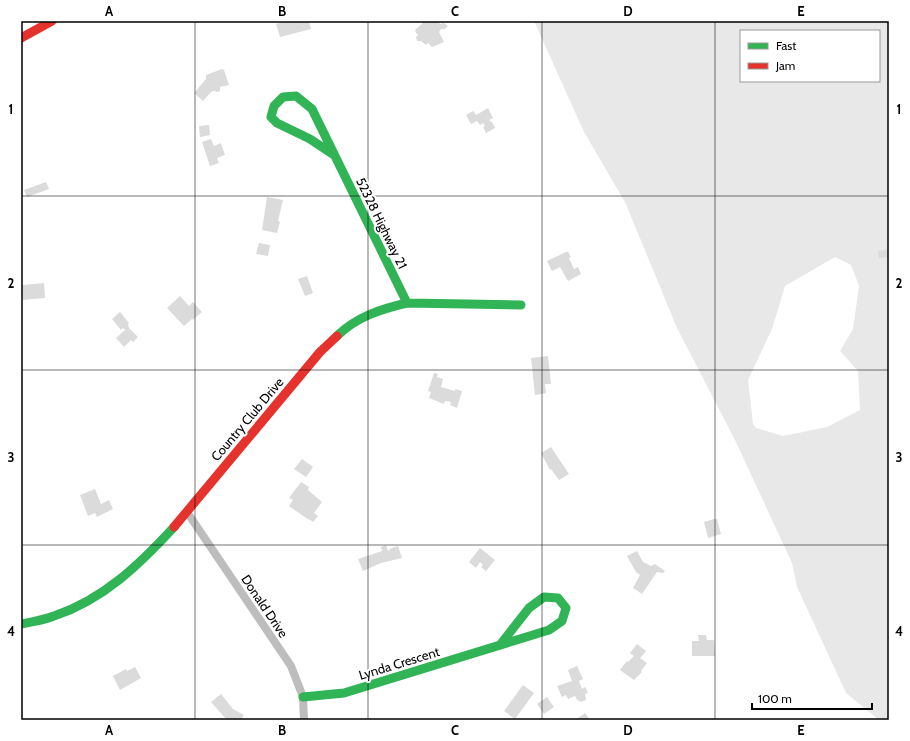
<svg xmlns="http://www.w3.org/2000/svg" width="910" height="741" font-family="Cabin,sans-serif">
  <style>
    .green { fill: #e8e8e8; fill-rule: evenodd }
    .building { fill: #dbdbdb }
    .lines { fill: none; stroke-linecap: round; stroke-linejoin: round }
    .street { stroke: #bdbdbd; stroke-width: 8 }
    .fast { stroke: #30b455; stroke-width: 9 }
    .jam { stroke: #e5322d; stroke-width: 9 }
    .grid { fill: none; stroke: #000; stroke-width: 1; stroke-opacity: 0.55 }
    .labels { text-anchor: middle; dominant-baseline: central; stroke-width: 4; stroke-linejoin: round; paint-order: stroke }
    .street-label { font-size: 13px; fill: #000; stroke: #fff }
    .neatline { fill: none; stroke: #000; stroke-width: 1.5 }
    .grid-label { font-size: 13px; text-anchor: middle; font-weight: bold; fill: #000 }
  </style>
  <rect width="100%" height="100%" fill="#fff"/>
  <!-- green -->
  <path class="green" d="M534,21H889V720H879L846,693L797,587L792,563L735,440L677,328L625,202L584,132ZM741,31H879V81H741ZM835,257L851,265L859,286L853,329L840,351L858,371L860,410L827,427L783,436L756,428L753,424L748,380L772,329L785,286Z"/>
  <!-- building -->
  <path class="building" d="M287,21H309L311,29L280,37L276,24Z
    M425,21H438L440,24L444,23L448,26L445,29H441L439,32L444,42L432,47L428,43L426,45L421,41H417L416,37L418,35L416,33L415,30Z
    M222,69L224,70L229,85L220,87V91L217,92L215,91H212L203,101L194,93L206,79V75Z
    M488,108L493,118L489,120L491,122H492L495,128L486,133L483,127L485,126L483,123L480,125L477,121L471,124L466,115L473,111L476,115Z
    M209,125L210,135L200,137L199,126Z
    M211,139L214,146L221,143L225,155L217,158L219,163L210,166L202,142Z
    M46,182L49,189L27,197L24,190Z
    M267,197L283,200L278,221L280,222L277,233L262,230Z
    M259,243L270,245L268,256L256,254Z
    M889,249V257L879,258L878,251Z
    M566,252H568L571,257L569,258L574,269L578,267L581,274L568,281L560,267L552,271L547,261Z
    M307,276L313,293L305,296L298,279Z
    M44,283L45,298L23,300L22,285Z
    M180,296L189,306L193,302L202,312L193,320L192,319L184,326L167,308Z
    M120,312L129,323L128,324L129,328L138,337L133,342L131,340L124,347L116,338L125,330L123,328L121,330L112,319Z
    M548,356L551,384H545L546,393L535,395L531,358Z
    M434,373L438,374L437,377L443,379L441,387L455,391V389L462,391L457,408L450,405L451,402L445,401L444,404L429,398L431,392L428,391Z
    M551,447L569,474L559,480L551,469L550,470L541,453Z
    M302,459L313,467L306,477L294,469Z
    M301,482L309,487L308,490L322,502L314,513L318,516L313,522L309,519V520L289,506L293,500L289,498Z
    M95,489L101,504L109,500L113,509L97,517L95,513L88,516L80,495Z
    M714,519H717L721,534L708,538L704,522Z
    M386,545L388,551L390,550L389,549L398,546L402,558L381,563L363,571L358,559L382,551L381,547Z
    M480,548L495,560L486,571L481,567L483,565L480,562L476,568L469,562Z
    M637,551L643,562L651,566L655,564L665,571L663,573L657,572L642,594L633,588L640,575L636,572L627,556Z
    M698,635H706L707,640H714L715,656H692V641H699Z
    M637,644L646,651L640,658L647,663L641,671L642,672L634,680L620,670L627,661L628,662L634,656L630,653Z
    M577,666L583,679L579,681L582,689L585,687L588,693L585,694L586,700L580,702L579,700L578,701L575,696L568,699L566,695L562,697L557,686L572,681L568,670Z
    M135,667L141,678L120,690L113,676L126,669L127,671Z
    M523,685L534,693L515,719L504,711Z
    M221,694L233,709L244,715L241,720H227L211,702Z
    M547,697L554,707L544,714L537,704Z
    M585,713L590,720H575Z"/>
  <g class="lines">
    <!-- street -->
    <path class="street" d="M187,512L291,666L303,697L304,720"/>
    <!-- fast -->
    <path class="fast" d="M334,155L310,139L277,123L271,117L274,106L283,97L296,96L312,109L407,303
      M337,336C356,317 381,309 407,303L521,305
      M21,624C32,622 44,620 54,616C103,600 140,564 174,527
      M303,697L344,693L549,630L562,621L566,608L558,598L544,597L529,608L500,645"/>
    <!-- jam -->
    <path class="jam" d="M21,38L52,21
      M174,527L320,352L337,336"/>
  </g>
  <!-- grid -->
  <path class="grid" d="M195,21V720M368,21V720M542,21V720M715,21V720M21,196H889M21,370H889M21,545H889"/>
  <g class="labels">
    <!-- street labels -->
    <g class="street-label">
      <text transform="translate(382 223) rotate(64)">52328 Highway 21</text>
      <text transform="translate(247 419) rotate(-50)">Country Club Drive</text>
      <text transform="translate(265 606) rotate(56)">Donald Drive</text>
      <text transform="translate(399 663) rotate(-17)">Lynda Crescent</text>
    </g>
  </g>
  <!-- border -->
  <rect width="910" height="741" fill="none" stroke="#ffffff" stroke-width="44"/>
  <!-- legend -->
  <rect x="740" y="30" width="140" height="52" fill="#ffffff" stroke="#999999"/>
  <rect x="748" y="43" width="20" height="6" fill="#30b455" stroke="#999999"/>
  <text x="776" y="50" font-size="12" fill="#000000">Fast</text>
  <rect x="748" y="63" width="20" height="6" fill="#e5322d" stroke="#999999"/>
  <text x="776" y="70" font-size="12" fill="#000000">Jam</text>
  <!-- scale -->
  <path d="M752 703v6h120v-6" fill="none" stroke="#000000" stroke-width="2"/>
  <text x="758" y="703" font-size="12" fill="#000000" stroke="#ffffff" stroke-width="3" paint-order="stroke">100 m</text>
  <rect x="22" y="22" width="866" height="697" class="neatline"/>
  <g class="grid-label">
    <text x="109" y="16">A</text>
    <text x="282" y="16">B</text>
    <text x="455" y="16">C</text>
    <text x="628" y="16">D</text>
    <text x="801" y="16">E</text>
    <text x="11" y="114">1</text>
    <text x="899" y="114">1</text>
    <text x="11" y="288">2</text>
    <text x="899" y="288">2</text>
    <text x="11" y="462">3</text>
    <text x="899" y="462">3</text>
    <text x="11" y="636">4</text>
    <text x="899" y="636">4</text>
    <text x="109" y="735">A</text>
    <text x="282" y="735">B</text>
    <text x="455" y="735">C</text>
    <text x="628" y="735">D</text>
    <text x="801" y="735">E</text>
  </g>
</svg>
